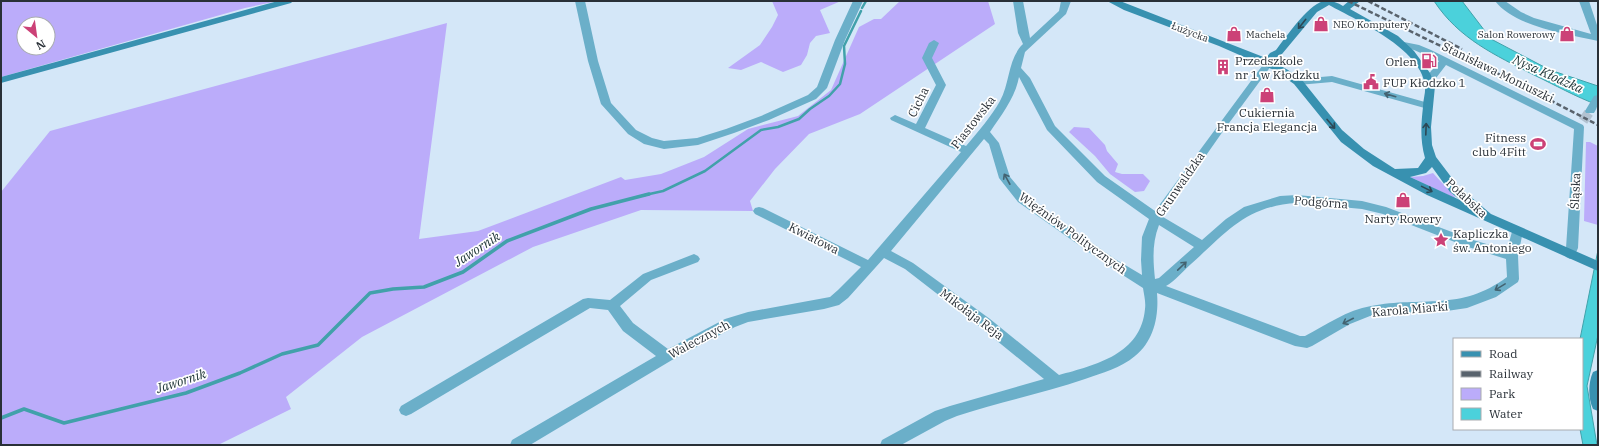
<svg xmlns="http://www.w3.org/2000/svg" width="1599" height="446" font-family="'IBM Plex Serif',serif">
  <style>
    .green { fill: #bbacfa; fill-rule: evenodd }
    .water { fill: #4bd1db; stroke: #41a1aa }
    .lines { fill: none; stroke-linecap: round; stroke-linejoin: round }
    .stream-far1 { stroke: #41a1aa; stroke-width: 2.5 }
    .stream { stroke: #41a1aa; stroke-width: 3.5 }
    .street-tunnel { stroke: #b2c2d1; stroke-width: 10; stroke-dasharray: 10 5; stroke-linecap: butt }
    .street { fill: #6bafc9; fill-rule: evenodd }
    .secondary { fill: #3891b0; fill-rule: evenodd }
    .rail { stroke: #59636d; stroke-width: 2.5; stroke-dasharray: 5 2.5; stroke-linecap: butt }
    .oneway { stroke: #2d4855 }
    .oneway2 { stroke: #436371 }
    .labels { text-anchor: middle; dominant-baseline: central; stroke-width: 3.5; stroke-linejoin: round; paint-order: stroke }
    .far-poi-label { font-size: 10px; fill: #293037; stroke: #fff; text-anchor: start }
    .far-street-label { font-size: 10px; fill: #293037; stroke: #fff }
    .poi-label { font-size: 12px; fill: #293037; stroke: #fff; text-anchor: start }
    .street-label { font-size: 12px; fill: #293037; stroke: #fff }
    .water-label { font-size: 13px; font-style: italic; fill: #21383a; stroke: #fff }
  </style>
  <rect width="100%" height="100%" fill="#d4e7f8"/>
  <!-- green -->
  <path class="green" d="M1,1H278L245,8L1,77ZM24,24H48V48H24Z
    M772,1H841L820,10L830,33L816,36L810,43L807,55L801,65L783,72L761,62L741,70L728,68L760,45L772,27L778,15Z
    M900,1H988L995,24L860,114L809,134L775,169L750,201L753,211L641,210L533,247L362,337L286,397L291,409L218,445H1V192L50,131L447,23L419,239L478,231L621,177L625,180L661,174L704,157L748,129L798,116L831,90L859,27L874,19H881Z
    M1074,127L1089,128L1105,145L1107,151L1118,164L1115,172L1122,174H1143L1150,181L1144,191L1135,192L1110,174L1095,156L1069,132Z
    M1586,142H1590L1598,146V225L1584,221Z
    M1433,173L1455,197V198L1410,177L1423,176Z"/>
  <!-- water -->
  <path class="water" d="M1434,1H1462L1491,39L1550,70L1598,86V105C1576,97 1555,85 1534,75C1495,55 1459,39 1434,1Z
    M1598,250V335L1587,386L1597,445H1583L1580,429H1582V339H1580Z"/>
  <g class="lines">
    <!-- stream-far1 -->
    <path class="stream-far1" d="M862,8L866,1
      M645,195L663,191L705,171L761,130L778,127L799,119L810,109L829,96L840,84L845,64L844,46L861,11"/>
    <!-- stream -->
    <path class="stream" d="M1,418L24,409L64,423L186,393L240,373L282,354L318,345L370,293L393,289L424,287L463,272L507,241L591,209L649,194"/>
    <!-- street-tunnel -->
    <path class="street-tunnel" d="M1583,121L1590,111"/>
    <!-- street -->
    <path class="street" d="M575,1H585L598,61L611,103L636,130L652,138L664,141L697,138L726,129L761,116L808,95L817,87L835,40L853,1H863L845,40L827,88L816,99L769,120L734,133L698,145L664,149L644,144L628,134L601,104L588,61Z
      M1013,1H1023L1030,38L1059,11L1061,1H1071L1066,14L1025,52L1021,68L1030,78L1055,126L1105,176L1155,211L1265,62H1271L1273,64L1271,66L1221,134L1163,217L1202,240L1226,219L1244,207L1280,196L1297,195L1362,201L1386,207L1473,240L1507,250L1513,228L1517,227L1521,228L1523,231L1518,256L1519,279L1518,282L1496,297L1467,308L1440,312L1390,314L1370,316L1350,324L1312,346L1307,348L1295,346L1157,293C1159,316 1154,341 1135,356C1121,368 1102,373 1085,379C1044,393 1000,402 957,416L945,421L901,445H880L882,440L935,411L950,406L1044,379L980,327L905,269L884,258L848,298L839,305L824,309L748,322L735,327L672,360L530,445H510L512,440L656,356L623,331L608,310L590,308L411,414L406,416L401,414L399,410L401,406L583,299L588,298L610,300L643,274L694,254L698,256L700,259L698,262L651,280L620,306L633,323L668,349L725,319L748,312L830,297L838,290L861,267L755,214L753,211L755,208L759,207L763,208L868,260L961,152L891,120L890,118L895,115L916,124L936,85L922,58L929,43L934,40L939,43L932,58L946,85L925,128L966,146C978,132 991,117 1000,101C1010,83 1008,58 1023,44L1018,33ZM1019,77L1047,130L1097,182L1149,219L1142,237L1141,260L1142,275L1115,259L1026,196L1010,177L999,143L990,132C1002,114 1015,98 1019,77ZM984,139L989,144L999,178L1018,202L1107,265L1143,288C1144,295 1146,302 1145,309C1141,354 1096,365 1059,375L990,319L913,263L891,251ZM1297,203L1362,209L1383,214L1465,246L1506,259L1507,277C1460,312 1422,296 1371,306C1347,310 1326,325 1305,336H1300L1166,286C1175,281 1183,271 1191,264C1227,232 1246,206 1297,203ZM1159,225L1194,247L1159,278L1155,279C1153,260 1152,243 1159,225Z
      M1495,1H1505L1521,12L1534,18L1591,34L1579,1H1589L1598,28V41C1568,34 1515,27 1495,1Z
      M1404,42L1419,45L1431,50L1583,125L1584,127L1578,248L1574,257L1570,259L1566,257L1564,254L1566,248L1574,129L1446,65L1433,82H1425L1424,80L1439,61L1414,50L1401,47L1399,45Z
      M1332,76L1432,104L1433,106L1428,109L1332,82L1298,85L1293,82L1298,79Z
      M1598,95C1598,103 1598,107 1594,113H1586L1585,111L1594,96Z"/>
    <!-- secondary -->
    <path class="secondary" d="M278,1H293L291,3L1,83V77Z
      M1107,1H1120L1266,58L1270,53L1276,50C1287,36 1306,7 1323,1C1330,0 1337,2 1343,6L1349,1H1360L1350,9L1398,36L1414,51L1430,73L1435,86L1431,127L1432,145L1436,157L1458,186L1491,214L1598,261V271L1427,195L1373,166L1341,142L1294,84L1274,70L1219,46L1124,10ZM1329,5C1358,21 1420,48 1425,85C1426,92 1423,100 1423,107C1421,125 1420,140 1425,158L1418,168L1395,169L1364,149L1342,130L1302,80L1288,70L1274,62L1277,57L1282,54L1317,12ZM1432,167L1450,192L1460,200L1410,177L1426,173Z
      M1598,370V411L1593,409C1588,398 1588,383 1593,372Z"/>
    <!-- rail -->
    <path class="rail" d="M1348,1L1515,82L1598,125
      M1368,1L1462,49"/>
  </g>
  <!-- one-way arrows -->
  <defs><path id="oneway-shaft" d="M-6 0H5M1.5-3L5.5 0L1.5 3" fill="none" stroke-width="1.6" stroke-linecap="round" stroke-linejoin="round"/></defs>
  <g class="oneway">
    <use href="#oneway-shaft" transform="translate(1302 24) rotate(129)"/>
    <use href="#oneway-shaft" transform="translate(1331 124) rotate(49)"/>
    <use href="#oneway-shaft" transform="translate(1426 129) rotate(-88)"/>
    <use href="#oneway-shaft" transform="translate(1427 189) rotate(26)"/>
  </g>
  <g class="oneway2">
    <use href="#oneway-shaft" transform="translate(1390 95) rotate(-164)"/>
    <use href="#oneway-shaft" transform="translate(1007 179) rotate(-119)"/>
    <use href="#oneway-shaft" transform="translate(1182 266) rotate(-44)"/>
    <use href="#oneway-shaft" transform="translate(1500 287) rotate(149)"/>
    <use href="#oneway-shaft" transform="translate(1348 321) rotate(153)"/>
  </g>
  <!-- icons -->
  <defs>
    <symbol id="shop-bare" viewBox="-9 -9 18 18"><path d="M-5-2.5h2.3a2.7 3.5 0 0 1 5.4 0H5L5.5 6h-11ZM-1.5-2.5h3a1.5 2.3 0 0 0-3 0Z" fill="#cc4177" stroke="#fff" stroke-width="2.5" paint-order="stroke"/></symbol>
    <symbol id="fuel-bare" viewBox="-9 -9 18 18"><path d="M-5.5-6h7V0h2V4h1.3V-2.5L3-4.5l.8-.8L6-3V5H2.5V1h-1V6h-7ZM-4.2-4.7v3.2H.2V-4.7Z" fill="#cc4177" stroke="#fff" stroke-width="2.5" paint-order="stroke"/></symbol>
    <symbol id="building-bare" viewBox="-9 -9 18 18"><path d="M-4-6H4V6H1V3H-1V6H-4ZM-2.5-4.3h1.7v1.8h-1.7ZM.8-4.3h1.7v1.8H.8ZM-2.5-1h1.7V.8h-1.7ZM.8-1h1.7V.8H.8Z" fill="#cc4177" stroke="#fff" stroke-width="2.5" paint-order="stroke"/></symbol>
    <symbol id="civic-bare" viewBox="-9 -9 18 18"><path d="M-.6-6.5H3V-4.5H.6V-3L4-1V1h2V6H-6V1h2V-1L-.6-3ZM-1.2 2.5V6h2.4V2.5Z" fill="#cc4177" stroke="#fff" stroke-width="2.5" paint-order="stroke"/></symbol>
    <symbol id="stadium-bare" viewBox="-9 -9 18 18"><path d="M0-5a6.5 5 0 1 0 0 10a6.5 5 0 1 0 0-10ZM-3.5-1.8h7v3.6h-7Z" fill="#cc4177" stroke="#fff" stroke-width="2.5" paint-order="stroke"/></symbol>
    <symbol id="sight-bare" viewBox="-9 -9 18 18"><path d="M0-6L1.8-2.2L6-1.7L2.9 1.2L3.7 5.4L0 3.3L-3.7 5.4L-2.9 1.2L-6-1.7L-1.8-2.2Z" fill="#cc4177" stroke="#fff" stroke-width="2.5" paint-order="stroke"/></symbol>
  </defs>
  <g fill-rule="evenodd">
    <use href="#shop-bare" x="1310" y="13" width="22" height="22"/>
    <use href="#shop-bare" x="1223" y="23" width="22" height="22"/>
    <use href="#shop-bare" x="1556" y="23" width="22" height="22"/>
    <use href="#fuel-bare" x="1418" y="50" width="22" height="22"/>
    <use href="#building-bare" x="1212" y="56" width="22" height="22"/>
    <use href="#civic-bare" x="1360" y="71" width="22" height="22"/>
    <use href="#shop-bare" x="1256" y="84" width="22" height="22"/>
    <use href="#stadium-bare" x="1527" y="133" width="22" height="22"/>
    <use href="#shop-bare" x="1392" y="189" width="22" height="22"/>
    <use href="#sight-bare" x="1430" y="229" width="22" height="22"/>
  </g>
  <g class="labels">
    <!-- far-poi labels -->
    <g class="far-poi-label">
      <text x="1333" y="24">NEO Komputery</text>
      <text x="1246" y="34">Machela</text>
      <text x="1555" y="34" text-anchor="end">Salon Rowerowy</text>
    </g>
    <!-- far-street labels -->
    <g class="far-street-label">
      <text transform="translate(1190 32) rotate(21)">Łużycka</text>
    </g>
    <!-- poi labels -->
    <g class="poi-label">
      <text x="1235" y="60">Przedszkole<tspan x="1235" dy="14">nr 1 w Kłodzku</tspan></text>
      <text x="1417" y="61" text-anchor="end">Orlen</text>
      <text x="1383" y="82">FUP Kłodzko 1</text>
      <text x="1267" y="112" text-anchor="middle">Cukiernia<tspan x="1267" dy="14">Francja Elegancja</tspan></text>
      <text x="1526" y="137" text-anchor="end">Fitness<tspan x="1526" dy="14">club 4Fitt</tspan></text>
      <text x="1403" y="218" text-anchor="middle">Narty Rowery</text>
      <text x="1453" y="233">Kapliczka<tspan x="1453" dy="14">św. Antoniego</tspan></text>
    </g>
    <!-- street labels -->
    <g class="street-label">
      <text transform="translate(1498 72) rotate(26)">Stanisława Moniuszki</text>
      <text transform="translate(918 102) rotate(-64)">Cicha</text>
      <text transform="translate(973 122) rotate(-52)">Piastowska</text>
      <text transform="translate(1180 184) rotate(-55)">Grunwaldzka</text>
      <text transform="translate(1575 191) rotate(-87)">Śląska</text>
      <text transform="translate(1467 198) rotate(43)">Połabska</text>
      <text transform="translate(1321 202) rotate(4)">Podgórna</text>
      <text transform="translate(1073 233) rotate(36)">Więźniów Politycznych</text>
      <text transform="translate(814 238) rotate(27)">Kwiatowa</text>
      <text transform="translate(1410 309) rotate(-5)">Karola Miarki</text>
      <text transform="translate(972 314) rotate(37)">Mikołaja Reja</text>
      <text transform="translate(699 339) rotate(-28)">Walecznych</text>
    </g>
    <!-- water labels -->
    <g class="water-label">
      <text transform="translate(1548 74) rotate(24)">Nysa Kłodzka</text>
      <text transform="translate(477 249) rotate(-33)">Jawornik</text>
      <text transform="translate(181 381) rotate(-18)">Jawornik</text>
    </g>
  </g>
  <!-- border -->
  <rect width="1599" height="446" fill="none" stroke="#293037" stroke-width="4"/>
  <!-- legend -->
  <rect x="1453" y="338" width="130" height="92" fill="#ffffff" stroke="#a9acaf"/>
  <rect x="1461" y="351" width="20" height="6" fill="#3891b0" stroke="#a9acaf"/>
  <text x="1489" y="358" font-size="12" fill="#293037">Road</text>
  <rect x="1461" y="371" width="20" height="6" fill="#59636d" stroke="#a9acaf"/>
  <text x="1489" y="378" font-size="12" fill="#293037">Railway</text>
  <rect x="1461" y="388" width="20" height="12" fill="#bbacfa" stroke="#a9acaf"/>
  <text x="1489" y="398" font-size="12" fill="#293037">Park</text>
  <rect x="1461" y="408" width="20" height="12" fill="#4bd1db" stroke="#a9acaf"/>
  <text x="1489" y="418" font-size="12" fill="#293037">Water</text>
  <!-- north arrow -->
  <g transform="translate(36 36) rotate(151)"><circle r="19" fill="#ffffff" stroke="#a9acaf"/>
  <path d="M0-3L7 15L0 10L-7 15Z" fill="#cc4177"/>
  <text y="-6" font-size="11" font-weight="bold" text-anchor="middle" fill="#293037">N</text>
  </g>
</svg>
